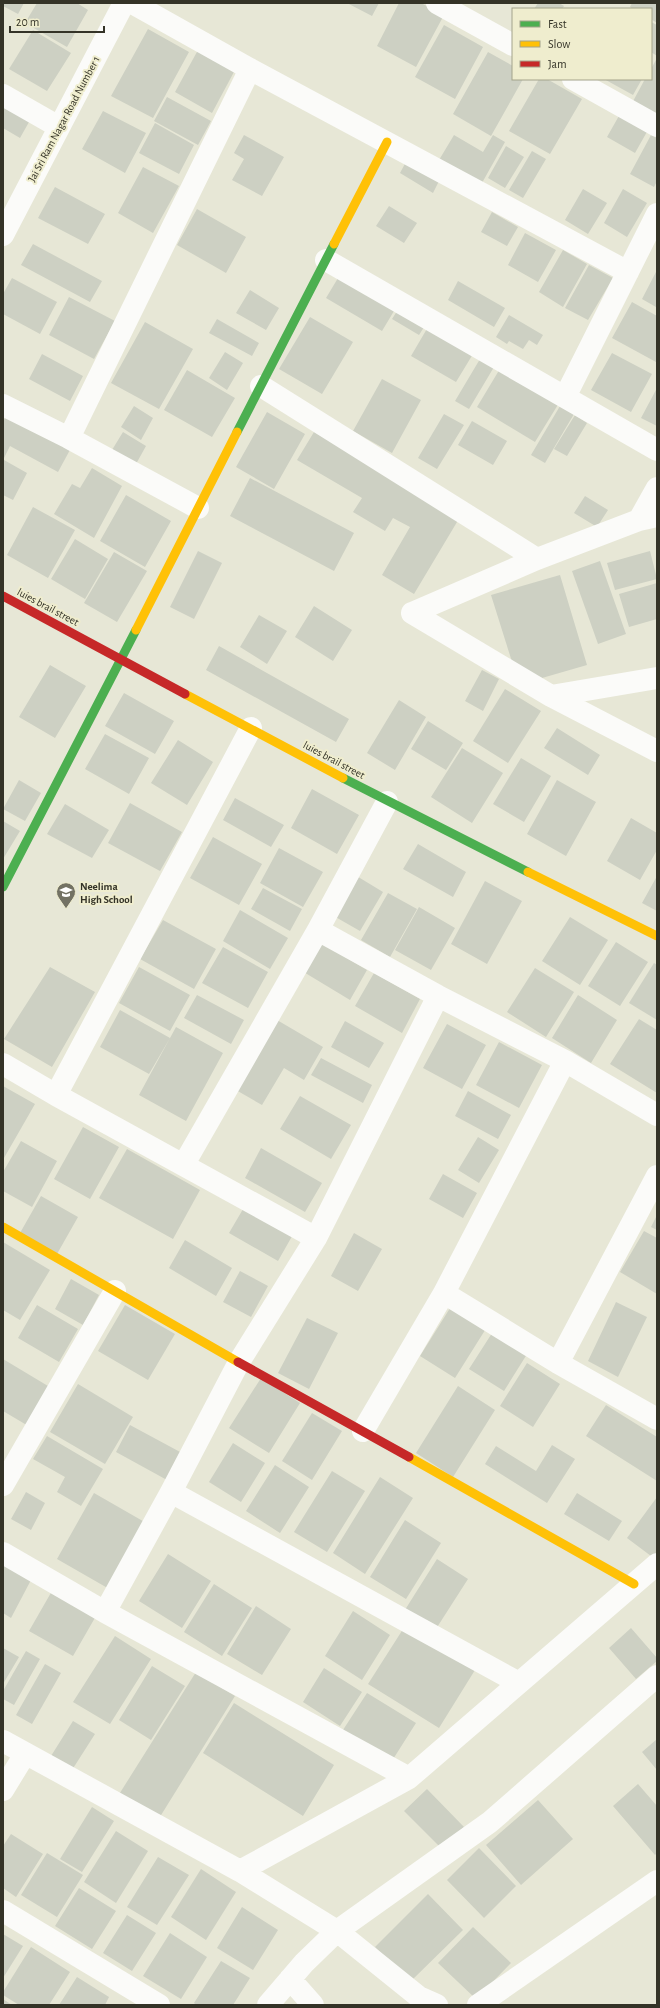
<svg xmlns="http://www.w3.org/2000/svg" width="660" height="2008" font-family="'Alegreya Sans',sans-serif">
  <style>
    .building { fill: #cdd0c3 }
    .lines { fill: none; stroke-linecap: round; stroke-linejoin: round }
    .street { stroke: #fbfbf9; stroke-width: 22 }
    .fast { stroke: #4caf50; stroke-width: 9 }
    .slow { stroke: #ffc107; stroke-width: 9 }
    .jam { stroke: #c62828; stroke-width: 9 }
    .labels { text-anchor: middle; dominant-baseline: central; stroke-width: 4; stroke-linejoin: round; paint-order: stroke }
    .street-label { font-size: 11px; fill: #343327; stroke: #efedce }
    .poi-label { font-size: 11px; font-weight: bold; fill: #343327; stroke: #efedce; text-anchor: start }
  </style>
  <rect width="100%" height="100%" fill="#e7e7d6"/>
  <!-- building -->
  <path class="building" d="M3,3H24L18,14L3,6Z
    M37,3H77L88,10L67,47L25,23Z
    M347,3H379L372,16Z
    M399,3H421L444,15L416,67L377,46Z
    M538,3H559L564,6L562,9H534Z
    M632,3H657V23L651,19V9H633L630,7Z
    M651,22L657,25V56L651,52Z
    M444,25L483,47L455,99L415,77Z
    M148,29L189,52L153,118L111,96Z
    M33,30L71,53L47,91L9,69Z
    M198,50L235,70L212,113L175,92Z
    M488,52L513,66V79H523L491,136L453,114Z
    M657,58V120L631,105L645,79H651V69Z
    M539,79H547L582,99L550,154L509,131Z
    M604,79H642L633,95Z
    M167,97L211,121L198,145L154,121Z
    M3,106L29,122L20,138L3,128Z
    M103,111L146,133L125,173L82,149Z
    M620,114L648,130L635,153L607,137Z
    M155,123L194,145L179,174L139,153Z
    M244,135L284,157L262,196L232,180L244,159L234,153Z
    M454,135L483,152L493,135L505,142L478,190L436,165Z
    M651,135L657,138V181L654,187L630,174Z
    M506,146L524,157L505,188L488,178Z
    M532,151L546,159L523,198L509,190Z
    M408,158L441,177L433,193L400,173Z
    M143,167L179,186L153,233L118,213Z
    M55,187L105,214L88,244L38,218Z
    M583,189L607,203L588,234L565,220Z
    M623,189L647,203L627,237L604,223Z
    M389,206L417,223L404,243L376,226Z
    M197,209L246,237L226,273L177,245Z
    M492,212L518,227L507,246L481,232Z
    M525,233L556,250L538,282L508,265Z
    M33,244L102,281L90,302L21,265Z
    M563,250L587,264L563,307L539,292Z
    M589,265L613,278L588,320L565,308Z
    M657,270V305L656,307L642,299Z
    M341,273L397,306L382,331L326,298Z
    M12,278L57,302L40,334L3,314V294Z
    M458,281L505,308L494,327L448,300Z
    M250,290L279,308L266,330L236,313Z
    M69,297L115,321L94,359L49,335Z
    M632,302L657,316L656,362L612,338Z
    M399,308L426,324L419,335L392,319Z
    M509,315L543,335L537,345L529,340L523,349L509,341L507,344L496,337Z
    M310,317L353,342L322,394L279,369Z
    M217,319L259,343L252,356L209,333Z
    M145,322L193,349L159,409L111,383Z
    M428,327L473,354L456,382L411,356Z
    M225,352L243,363L227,390L209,378Z
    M612,353L652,374L631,412L591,390Z
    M42,354L83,376L70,401L29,379Z
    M480,359L494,367L469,409L455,401Z
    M501,367L559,403L535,442L477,407Z
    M187,370L235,398L212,437L164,410Z
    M382,379L421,400L392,453L353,431Z
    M657,388V426L641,418Z
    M134,406L153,418L141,440L121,427Z
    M560,406L574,414L545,463L531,455Z
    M267,412L305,434L274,489L236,467Z
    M7,414L71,448L58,472L10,446L3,460V422Z
    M444,414L464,425L437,469L418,458Z
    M575,415L587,423L567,456L554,449Z
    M472,421L507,441L493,465L458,445Z
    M123,432L146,446L136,464L112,450Z
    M314,432L460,517L414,594L382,575L410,527L393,518L385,531L353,512L362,498L297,460Z
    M4,460L27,473L13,500L3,495Z
    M92,468L122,486L94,538L54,514L72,484L80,488Z
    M250,478L354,533L334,571L230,516Z
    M126,495L171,521L145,567L100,541Z
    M585,496L608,510L597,527L574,513Z
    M33,507L75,530L48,578L7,555Z
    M75,539L108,559L85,599L51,579Z
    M198,551L222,563L194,619L170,607Z
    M650,551L657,579L615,590L607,563Z
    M114,552L147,571L117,622L84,603Z
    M600,561L626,634L598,644L572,571Z
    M560,575L587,665L542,678L513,665L491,595Z
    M657,583V619L629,627L619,594Z
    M314,606L352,630L333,661L295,637Z
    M259,615L287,631L267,664L240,647Z
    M219,646L349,719L336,742L206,670Z
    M50,665L86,686L55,738L19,717Z
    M482,670L499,679L483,711L465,701Z
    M505,689L541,711L508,763L473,741Z
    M124,693L174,721L155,754L105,726Z
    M399,700L426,717L395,770L367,753Z
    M428,721L463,743L446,770L411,749Z
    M557,728L600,755L588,775L544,748Z
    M105,734L149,758L129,794L85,769Z
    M178,740L213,762L187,805L151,783Z
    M462,748L503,773L472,823L431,797Z
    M521,758L551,776L524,822L493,804Z
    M19,780L41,793L25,821L3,809Z
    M557,780L596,802L566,856L527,834Z
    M312,789L359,815L337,854L291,828Z
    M235,798L284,825L271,847L223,820Z
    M130,803L182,832L160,871L108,843Z
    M65,804L109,830L92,858L47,834Z
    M631,818L657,833V850L640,880L607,861Z
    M3,821L20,831L3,859Z
    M213,837L262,864L239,905L190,878Z
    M418,844L466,872L453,897L403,869Z
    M279,848L323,872L303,907L260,883Z
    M355,875L383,892L360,931L332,915Z
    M657,876V911L642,903Z
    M485,881L522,901L487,964L451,944Z
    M263,888L302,909L290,931L251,909Z
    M388,893L417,909L390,957L361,940Z
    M419,907L455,928L431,970L395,950Z
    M240,910L288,938L270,969L223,941Z
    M570,917L608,940L580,985L542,961Z
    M163,920L216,949L194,989L140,959Z
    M320,942L367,970L350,1000L302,971Z
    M616,942L648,962L620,1006L588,986Z
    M223,947L268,972L248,1008L202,983Z
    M654,963L657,965V1020L629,1003Z
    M50,967L95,992L52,1067L4,1039Z
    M139,967L190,995L170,1031L119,1003Z
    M535,968L574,992L546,1037L507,1012Z
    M374,973L420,999L402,1033L355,1006Z
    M197,995L244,1020L231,1044L184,1018Z
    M578,995L617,1020L591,1063L552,1038Z
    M120,1010L170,1038L149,1074L100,1047Z
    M639,1019L657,1030V1093L610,1064Z
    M277,1020L323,1047L304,1080L284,1068L262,1105L236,1090Z
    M345,1021L384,1043L369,1068L331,1047Z
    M447,1024L486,1045L462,1089L423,1068Z
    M176,1027L223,1053L186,1121L139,1095Z
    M499,1042L542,1065L519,1108L476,1085Z
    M321,1058L372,1085L363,1103L311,1075Z
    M3,1086L35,1104L4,1158L3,1157Z
    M468,1091L511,1115L498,1139L455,1116Z
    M300,1096L351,1125L331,1159L280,1129Z
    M83,1127L119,1147L90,1199L54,1179Z
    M478,1137L499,1150L479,1183L458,1170Z
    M21,1141L57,1161L32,1207L3,1191V1172Z
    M261,1148L322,1183L305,1212L245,1178Z
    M127,1149L200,1190L173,1239L99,1198Z
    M443,1174L477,1193L463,1218L429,1199Z
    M41,1196L78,1217L57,1254L20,1233Z
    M246,1204L295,1231L278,1261L229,1233Z
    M657,1215V1230L651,1227Z
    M644,1231L657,1238V1294L620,1272Z
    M354,1233L382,1249L358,1291L331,1276Z
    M185,1240L232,1268L216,1296L169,1268Z
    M3,1242L50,1270L20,1320L3,1310Z
    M240,1271L268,1286L251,1317L223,1302Z
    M71,1279L99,1295L83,1325L55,1309Z
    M616,1302L647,1317L618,1377L588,1361Z
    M37,1305L78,1329L59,1362L18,1338Z
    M125,1305L175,1334L148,1380L98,1351Z
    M452,1305L487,1327L455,1378L420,1356Z
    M307,1318L338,1333L309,1389L278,1373Z
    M494,1330L529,1351L504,1391L469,1369Z
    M3,1359L53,1389L30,1427L3,1411Z
    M527,1363L560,1384L533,1427L500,1406Z
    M261,1378L300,1403L269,1453L229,1428Z
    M78,1384L133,1417L105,1464L50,1432Z
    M458,1386L495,1410L453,1477L416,1453Z
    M606,1405L657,1437V1481L586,1436Z
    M312,1413L342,1431L312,1480L282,1461Z
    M130,1425L182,1453L167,1480L116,1452Z
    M47,1436L103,1469L81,1506L57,1492L65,1477L33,1459Z
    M233,1443L265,1463L241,1502L209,1482Z
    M552,1445L575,1459L547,1503L485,1464L496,1446L536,1471Z
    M275,1465L309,1487L280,1533L246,1511Z
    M332,1471L365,1491L327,1552L294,1532Z
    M380,1477L413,1498L365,1574L333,1553Z
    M26,1492L45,1503L31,1530L11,1519Z
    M94,1493L148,1524L111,1590L57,1559Z
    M577,1493L622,1521L609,1541L564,1514Z
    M657,1497V1556L655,1559L627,1538Z
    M405,1520L441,1543L406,1599L370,1577Z
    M168,1554L211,1581L182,1628L139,1601Z
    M437,1559L468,1579L434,1632L403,1613Z
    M3,1564L31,1580L11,1618L3,1613Z
    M214,1584L252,1608L222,1656L184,1632Z
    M52,1591L96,1616L73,1656L29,1631Z
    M256,1606L291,1629L262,1675L227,1654Z
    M353,1611L390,1635L362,1680L325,1656Z
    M405,1626L475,1670L439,1728L368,1684Z
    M631,1628L657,1658V1661L636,1679L609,1648Z
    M115,1636L151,1659L110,1724L73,1702Z
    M3,1648L19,1657L3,1684Z
    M26,1651L40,1659L14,1705L3,1699V1691Z
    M45,1664L61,1673L32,1724L16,1715Z
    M152,1666L185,1686L151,1740L119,1720Z
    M324,1668L362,1692L340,1726L303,1702Z
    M196,1672L235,1696L158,1820L118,1796Z
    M367,1693L416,1723L390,1764L341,1733Z
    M234,1703L334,1765L303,1816L203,1753Z
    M73,1721L95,1734L72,1770L51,1756Z
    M657,1739V1770L642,1752Z
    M638,1784L657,1806V1853L655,1855L613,1806Z
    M427,1789L464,1827L442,1849L404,1811Z
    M538,1800L573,1839L521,1885L486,1845Z
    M92,1807L114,1821L82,1872L60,1859Z
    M116,1831L148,1851L116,1903L84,1882Z
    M11,1834L43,1854L16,1897L3,1888V1846Z
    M479,1848L516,1886L484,1918L447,1880Z
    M47,1853L83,1875L57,1917L21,1895Z
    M158,1857L189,1875L157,1925L127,1907Z
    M201,1869L236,1892L206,1940L171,1917Z
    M79,1888L116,1911L92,1949L55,1926Z
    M428,1894L463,1930L410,1982L375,1947Z
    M242,1907L278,1930L253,1970L217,1948Z
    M127,1915L156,1933L132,1971L103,1953Z
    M473,1927L511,1963L476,1999L438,1963Z
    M170,1933L207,1957L181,1999L143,1976Z
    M3,1934L23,1946L3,1978Z
    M31,1947L70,1972L49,2005H19L3,1995V1992Z
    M221,1961L250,1978L233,2005H196L194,2003Z
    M77,1977L109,1997L105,2005H59Z
    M3,1999L12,2005H3Z"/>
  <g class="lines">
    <!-- street -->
    <path class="street" d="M132,3L250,69L628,272
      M437,3L513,45
      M573,79L657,126
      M3,95L59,127
      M3,235L124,3
      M326,260L657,450
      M261,386L537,559
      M565,397L657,214
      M3,405L69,438L198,508
      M69,438L250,69
      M639,520L657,488
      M412,613L551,696L657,751
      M412,613L537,559L639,520L657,516
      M551,696L657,678
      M318,930L438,996L565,1061L657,1115
      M3,1064L56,1095L316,1238
      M56,1095L251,728
      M184,1164L318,930L387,802
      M444,1293L558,1363L657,1419
      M558,1363L657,1176
      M363,1431L444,1293L565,1061
      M3,1485L115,1291
      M171,1492L519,1683
      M3,1553L105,1612L409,1778
      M105,1612L171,1492L239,1362L316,1238L438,996
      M3,1741L240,1871L337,1931L419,1997L437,2005
      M3,1790L25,1754
      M240,1871L409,1778L657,1564
      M3,1911L159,2005
      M290,1979L313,2005
      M268,2005L304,1963L337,1931L490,1822L657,1676
      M478,2005L657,1881"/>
    <!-- fast -->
    <path class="fast" d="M237,432L334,244
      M343,778L528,872
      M3,887L136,630"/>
    <!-- slow -->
    <path class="slow" d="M334,244L387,142
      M136,630L237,432
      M185,694L343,778
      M528,872L657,936
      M3,1227L238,1362
      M409,1457L634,1584"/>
    <!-- jam -->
    <path class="jam" d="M3,596L185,694
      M238,1362L409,1457"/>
  </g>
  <!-- icons -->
  <defs>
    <symbol id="school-pin" viewBox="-11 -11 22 30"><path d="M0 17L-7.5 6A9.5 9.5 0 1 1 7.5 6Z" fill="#737264" stroke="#efedce"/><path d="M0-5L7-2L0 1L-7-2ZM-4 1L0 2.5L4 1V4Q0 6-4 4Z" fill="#fff"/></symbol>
  </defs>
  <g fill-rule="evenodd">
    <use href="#school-pin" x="55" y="881" width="22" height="30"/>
  </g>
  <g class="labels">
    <!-- street labels -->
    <g class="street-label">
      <text transform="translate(64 119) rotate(-62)">Jai Sri Ram Nagar Road Number 1</text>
      <text transform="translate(48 607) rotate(28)">luies brail street</text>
      <text transform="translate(334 760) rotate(28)">luies brail street</text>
    </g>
    <!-- poi labels -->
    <g class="poi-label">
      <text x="80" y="886">Neelima<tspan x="80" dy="13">High School</tspan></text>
    </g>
  </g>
  <!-- border -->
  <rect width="660" height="2008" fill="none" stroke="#343327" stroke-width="8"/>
  <!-- legend -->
  <rect x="512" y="8" width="140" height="72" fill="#efedce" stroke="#a4a38b"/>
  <rect x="520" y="21" width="20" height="6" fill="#4caf50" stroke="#a4a38b"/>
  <text x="548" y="28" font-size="12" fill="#343327">Fast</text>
  <rect x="520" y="41" width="20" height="6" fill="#ffc107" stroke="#a4a38b"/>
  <text x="548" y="48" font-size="12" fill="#343327">Slow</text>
  <rect x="520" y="61" width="20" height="6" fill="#c62828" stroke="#a4a38b"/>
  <text x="548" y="68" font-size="12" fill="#343327">Jam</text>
  <!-- scale -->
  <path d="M10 26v6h94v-6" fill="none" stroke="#343327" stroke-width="2"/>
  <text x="16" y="26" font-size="12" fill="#343327" stroke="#efedce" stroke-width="3" paint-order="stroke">20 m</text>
</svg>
